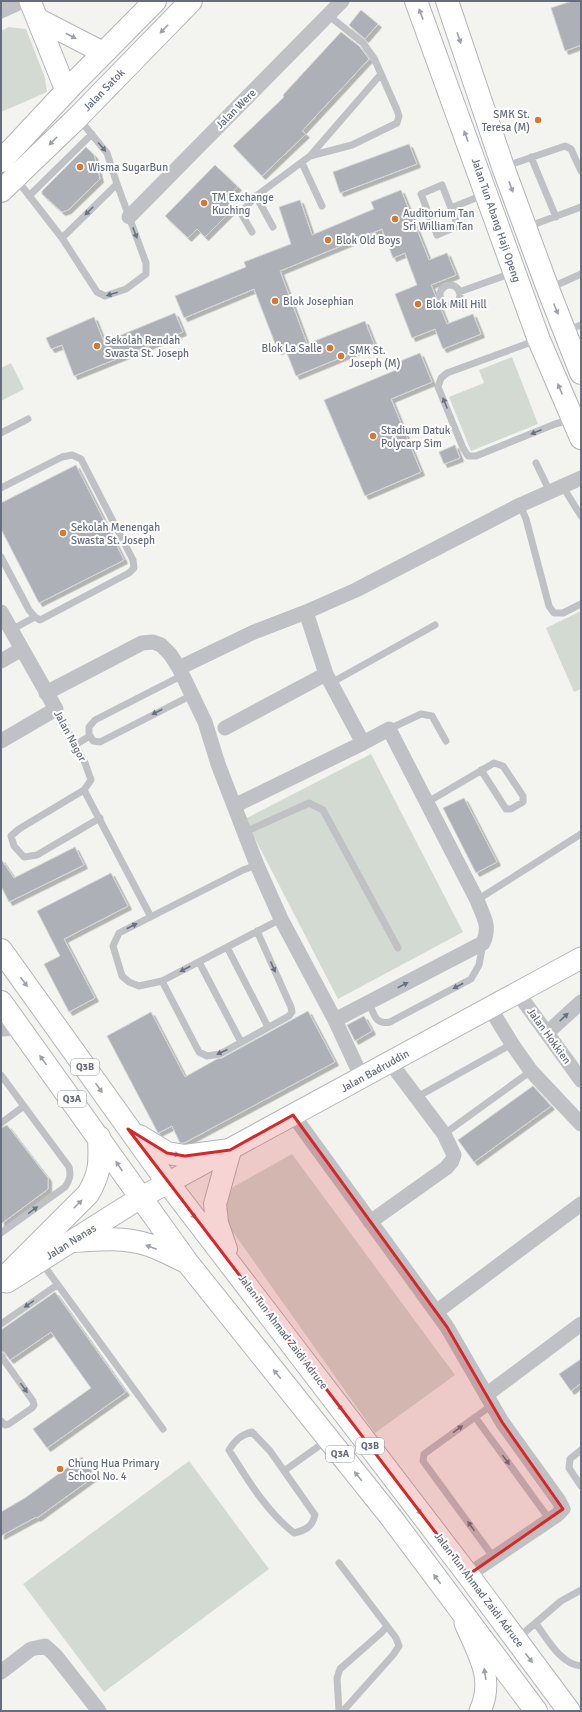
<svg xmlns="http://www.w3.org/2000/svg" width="582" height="1712" font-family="Signika,sans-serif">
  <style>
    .green { fill: #d3dad1 }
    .building { fill: #adb1b7; stroke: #d4d5d3; filter: url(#shadow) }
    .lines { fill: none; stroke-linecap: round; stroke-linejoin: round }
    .secondary-casing { stroke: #b4b6bc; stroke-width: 23 }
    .primary-casing { stroke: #b3b5b9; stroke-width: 24 }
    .lane { stroke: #bfc1c5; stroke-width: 7 }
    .street { stroke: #bfc1c5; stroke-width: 15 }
    .secondary { stroke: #fff; stroke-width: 21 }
    .primary { stroke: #fff; stroke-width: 22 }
    .oneway { fill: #9ba0ab }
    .oneway2 { fill: #6a7182 }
    .marked { fill: #d62828; fill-opacity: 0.2; stroke: #d62828; stroke-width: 3; stroke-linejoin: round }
    .poi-dot { fill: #d4792f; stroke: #fff; stroke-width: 1.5 }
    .labels { text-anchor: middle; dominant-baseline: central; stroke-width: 4; stroke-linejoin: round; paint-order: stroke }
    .shield { fill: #fff; stroke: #9399a5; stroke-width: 1 }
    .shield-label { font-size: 10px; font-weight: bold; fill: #656d7e }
    .street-label { font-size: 11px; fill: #656d7e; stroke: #fff }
    .poi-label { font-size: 11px; fill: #656d7e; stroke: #fff; text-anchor: start }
  </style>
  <defs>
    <filter id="shadow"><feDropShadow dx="3.5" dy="3.5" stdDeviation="0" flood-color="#0004"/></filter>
  </defs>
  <rect width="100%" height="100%" fill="#f3f3f0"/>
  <!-- green -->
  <path class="green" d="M9,27L26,29L45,78L47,92L1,112V31Z
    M512,357L538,424L471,451L449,397L484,383L479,370Z
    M11,363L24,389L1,401V368Z
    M581,611V689L574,692L546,628Z
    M371,754L463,932L338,999L245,819Z
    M292,1154L455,1375L375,1433L226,1222L225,1203L233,1187Z
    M189,1461L269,1569L104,1692L23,1584Z"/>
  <!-- building -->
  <path class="building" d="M572,1H581V45L565,51L551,8Z
    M361,10L378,24L365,39L349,25Z
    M341,32L359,46L369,59L302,131L306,134L262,176L233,146L284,97L283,95Z
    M409,144L417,164L340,193L333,172Z
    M86,147L94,155L100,179L68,210L62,212L42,194V191Z
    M215,165L238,187L226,198L235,207L205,237L197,229L188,238L165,216Z
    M401,190L429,260L447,253L456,275L431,285L447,324L473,314L481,334L443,349L435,329L412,338L395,294L417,285L405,253L393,258L382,229L280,271L307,344L365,321L374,344L296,376L285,348L278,351L254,289L184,318L175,296L246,267L244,262L291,244L279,207L300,200L312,235L374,209L371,202Z
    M175,313L183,332L74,376L62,345L51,349L46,338L94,317L104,342Z
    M420,353L432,382L391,399L421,472L365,496L324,400L396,370L393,364Z
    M455,445L460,458L444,464L439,452Z
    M76,465L124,560L39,603L1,529V503Z
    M464,798L497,862L476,873L443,808Z
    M75,847L84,865L9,902L1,886V859L14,878Z
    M111,873L128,906L64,939L95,998L69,1012L44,964L60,956L37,911Z
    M308,1011L335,1062L184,1143H180L172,1126L158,1133L107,1036L151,1012L185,1077L217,1059L222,1058Z
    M364,1016L372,1031L355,1041L347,1025Z
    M533,1086L551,1106L474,1162L458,1140Z
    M7,1125L48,1178V1189L1,1224V1128Z
    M55,1292L126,1392L47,1448L33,1429L91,1388L51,1332L10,1360L5,1353L1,1351V1330Z
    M581,1359V1383L571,1391L559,1374Z
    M82,1457L95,1476L37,1518L36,1517L1,1536V1512L25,1498Z"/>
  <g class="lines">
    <defs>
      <path id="secondary" d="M30,1L65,88
        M38,19L104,53
        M7,1282L140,1198L581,958
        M465,1623C478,1654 495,1678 480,1711"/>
      <path id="primary" d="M416,1L539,340L581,438
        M447,1L503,167L548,289L581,373
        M1,161L72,85L155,1
        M1,191L78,117L191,1
        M1,950L168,1183L468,1575L569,1711
        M1,1002L187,1262L390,1516L536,1711
        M139,1136L167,1153L185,1156L230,1150L215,1204L217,1223L226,1249
        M74,1241C100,1239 124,1237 149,1245C161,1249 174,1256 186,1262
        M1,1281L88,1194C101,1172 100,1162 99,1137"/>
    </defs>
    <!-- secondary casing -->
    <use href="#secondary" class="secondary-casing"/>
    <!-- primary casing -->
    <use href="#primary" class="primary-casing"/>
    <!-- lane -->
    <path class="lane" d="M310,156L381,74
      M531,157L556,217
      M302,163L322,206
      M506,166L565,146L571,149L581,171
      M17,180L62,238L117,184
      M442,185L458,226L437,235L421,194Z
      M29,196L92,134
      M256,196L273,227
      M451,208L483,195
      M527,227L581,207
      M252,232L242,215L246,207L256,196L310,156L352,145L397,123L399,116L397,110L374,58L363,43L328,15
      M62,238L97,292L105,296L126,289L146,274V263L117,184L107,153L79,119
      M440 295a10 10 0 1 1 20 0a10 10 0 1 1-20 0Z
      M550,288L581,274
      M459,292L512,273
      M566,331L581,325
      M537,340L447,373L441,378L438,387L463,448L468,456H476L555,424L570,420
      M1,433L28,419
      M536,463L550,492
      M563,487L581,516
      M1,488L62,457L72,455L81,459L133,560L134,568L129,573L40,620L35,617L29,610L1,557
      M520,505L526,519L549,606L554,613H563L581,604
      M11,630L35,617
      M183,675L95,720L89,727V734L93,741L100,742L192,695
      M331,683L435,625
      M56,709L85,763L91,780L84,790L151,917
      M389,729L421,714L432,716L446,741
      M75,745L90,736
      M84,790L19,829L11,836L14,846L24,857L37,855L100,818
      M426,803L494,763L503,766L523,796V802L511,809H506L481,770
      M245,832L309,803L323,810L398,948
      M257,865L243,870L119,933L113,946L122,976L129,982L139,986L162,981L281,919
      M477,900L581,834
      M227,947L268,1027
      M199,962L241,1042
      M162,981L199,1052L207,1056L220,1054L289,1016L292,1012L291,1007L257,931
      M369,1003C374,1014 375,1025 390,1022L471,979L479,965L483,943
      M1,1075L69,1167C71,1175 70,1180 65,1187L1,1233
      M417,1097L512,1044
      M1,1123L24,1106
      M444,1134L531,1071
      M42,1263L163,1429
      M1,1324L57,1285
      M1,1356L33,1401L34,1405L32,1408L9,1424L5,1425L1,1421
      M492,1405L424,1454L423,1461L494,1558
      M475,1417L550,1520
      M252,1432L270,1451L315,1515C312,1527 306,1530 294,1533C267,1512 247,1479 229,1450C235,1440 241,1435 252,1432Z
      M581,1450L570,1459L569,1468L581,1486
      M284,1471L326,1441
      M536,1624C547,1638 561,1665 581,1666
      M518,1638L561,1601L581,1590
      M339,1711L337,1678L340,1669L382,1632L387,1626L339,1563
      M343,1711L393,1655L399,1646L396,1638L387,1626"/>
    <!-- street -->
    <path class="street" d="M1,11L23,1
      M129,217L342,1
      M1,612L56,709L1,741
      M306,612L326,674L363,743
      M1,661L22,649
      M179,668L254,632L306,612L356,590L520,505L581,478
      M46,693L142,643L153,642L161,645L170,654L179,668L205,722L218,764L257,865L281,919L335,1020L362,1078
      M225,728L326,674
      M234,806L363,743L389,729L477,900C483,916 491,926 483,943L335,1020
      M517,992L581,1080
      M490,1008L512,1044L531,1071L581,1124
      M1,1029L20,1028
      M547,1033L581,1002
      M293,1115L447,1327L502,1422L559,1501L563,1509L557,1515L468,1575
      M370,1222L446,1168L452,1161L454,1155L444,1134L390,1062
      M436,1312L581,1204
      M486,1395L581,1324
      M1,1672L31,1649L45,1646L55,1655L99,1711"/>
    <!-- secondary -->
    <use href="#secondary" class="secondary"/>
    <!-- primary -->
    <use href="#primary" class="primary"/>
  </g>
  <!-- one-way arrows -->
  <defs><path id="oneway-solid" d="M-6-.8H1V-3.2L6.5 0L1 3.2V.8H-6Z"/></defs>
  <g class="oneway">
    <use href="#oneway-solid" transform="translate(421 14) rotate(-110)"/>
    <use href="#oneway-solid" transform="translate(164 29) rotate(134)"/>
    <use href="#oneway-solid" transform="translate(71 36) rotate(27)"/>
    <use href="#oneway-solid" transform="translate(459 38) rotate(71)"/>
    <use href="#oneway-solid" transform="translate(466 136) rotate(-110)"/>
    <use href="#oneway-solid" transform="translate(53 141) rotate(135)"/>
    <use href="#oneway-solid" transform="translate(511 187) rotate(70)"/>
    <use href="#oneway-solid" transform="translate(556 309) rotate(68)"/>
    <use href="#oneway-solid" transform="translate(560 389) rotate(-113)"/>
    <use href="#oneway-solid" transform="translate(24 982) rotate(54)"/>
    <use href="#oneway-solid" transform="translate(43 1060) rotate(-126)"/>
    <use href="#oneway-solid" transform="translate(99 1088) rotate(55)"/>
    <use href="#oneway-solid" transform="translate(174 1154) rotate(10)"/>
    <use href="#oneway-solid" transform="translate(119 1166) rotate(-124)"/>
    <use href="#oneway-solid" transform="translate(78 1204) rotate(-45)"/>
    <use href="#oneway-solid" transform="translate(192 1214) rotate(52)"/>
    <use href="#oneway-solid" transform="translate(151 1247) rotate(-159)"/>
    <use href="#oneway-solid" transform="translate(277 1374) rotate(-129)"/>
    <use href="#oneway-solid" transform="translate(339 1406) rotate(53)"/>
    <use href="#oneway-solid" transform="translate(358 1476) rotate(-129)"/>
    <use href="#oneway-solid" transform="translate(418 1510) rotate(53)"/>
    <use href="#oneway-solid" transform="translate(437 1579) rotate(-127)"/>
    <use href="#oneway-solid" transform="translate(529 1658) rotate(53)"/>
    <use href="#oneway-solid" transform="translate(485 1674) rotate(-99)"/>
  </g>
  <g class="oneway2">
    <use href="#oneway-solid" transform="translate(102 147) rotate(50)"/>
    <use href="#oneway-solid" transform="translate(89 211) rotate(135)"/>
    <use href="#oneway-solid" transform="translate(135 233) rotate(69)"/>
    <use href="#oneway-solid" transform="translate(112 294) rotate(163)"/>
    <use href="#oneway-solid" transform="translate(445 403) rotate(-112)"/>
    <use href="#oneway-solid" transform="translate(536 432) rotate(158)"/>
    <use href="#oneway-solid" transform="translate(157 712) rotate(153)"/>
    <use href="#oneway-solid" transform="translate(132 926) rotate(-27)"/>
    <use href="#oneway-solid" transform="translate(273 967) rotate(66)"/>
    <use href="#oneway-solid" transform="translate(185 969) rotate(152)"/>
    <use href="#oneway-solid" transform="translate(403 985) rotate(-28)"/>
    <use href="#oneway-solid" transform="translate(458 986) rotate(152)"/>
    <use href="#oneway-solid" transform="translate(564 1017) rotate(-43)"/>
    <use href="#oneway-solid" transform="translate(222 1052) rotate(156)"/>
    <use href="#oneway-solid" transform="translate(33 1210) rotate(-36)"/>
    <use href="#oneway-solid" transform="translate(29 1304) rotate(145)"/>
    <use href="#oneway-solid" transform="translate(24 1388) rotate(54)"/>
    <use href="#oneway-solid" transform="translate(458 1429) rotate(-36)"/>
    <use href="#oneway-solid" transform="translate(506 1460) rotate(54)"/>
    <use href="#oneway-solid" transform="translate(471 1526) rotate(-125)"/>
  </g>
  <!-- marked area -->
  <path class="marked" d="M293,1115L447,1327L502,1422L563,1509L468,1575L128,1129L167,1153L185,1156L230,1150Z"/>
  <!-- markers -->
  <g class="poi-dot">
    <circle cx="538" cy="120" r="4"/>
    <circle cx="80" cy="167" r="4"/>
    <circle cx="204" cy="203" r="4"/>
    <circle cx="395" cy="219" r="4"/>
    <circle cx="328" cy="240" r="4"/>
    <circle cx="275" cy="301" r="4"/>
    <circle cx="418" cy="304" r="4"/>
    <circle cx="97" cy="346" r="4"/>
    <circle cx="330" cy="348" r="4"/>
    <circle cx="341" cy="356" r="4"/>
    <circle cx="373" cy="436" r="4"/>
    <circle cx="63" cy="533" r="4"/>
    <circle cx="60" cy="1469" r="4"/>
  </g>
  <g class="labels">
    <!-- shield labels -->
    <g class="shield">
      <rect x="71" y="1059" width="28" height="16" rx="3"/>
      <rect x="58" y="1091" width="28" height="16" rx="3"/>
      <rect x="356" y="1438" width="28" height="16" rx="3"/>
      <rect x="326" y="1446" width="28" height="16" rx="3"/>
    </g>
    <g class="shield-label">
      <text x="85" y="1067">Q3B</text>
      <text x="72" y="1099">Q3A</text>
      <text x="370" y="1446">Q3B</text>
      <text x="340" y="1454">Q3A</text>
    </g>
    <!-- street labels -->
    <g class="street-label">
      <text transform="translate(104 90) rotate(-46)">Jalan Satok</text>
      <text transform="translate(236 109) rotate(-45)">Jalan Were</text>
      <text transform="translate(496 220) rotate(71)">Jalan Tun Abang Haji Openg</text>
      <text transform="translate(70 736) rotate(62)">Jalan Nagor</text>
      <text transform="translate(549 1036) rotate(54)">Jalan Hokkien</text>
      <text transform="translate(375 1071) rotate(-29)">Jalan Badruddin</text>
      <text transform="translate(71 1242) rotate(-32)">Jalan Nanas</text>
      <text transform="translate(283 1332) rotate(53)">Jalan Tun Ahmad Zaidi Adruce</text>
      <text transform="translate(479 1590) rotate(53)">Jalan Tun Ahmad Zaidi Adruce</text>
    </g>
    <!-- poi labels -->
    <g class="poi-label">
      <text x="530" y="114" text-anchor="end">SMK St.<tspan x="530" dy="13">Teresa (M)</tspan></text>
      <text x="88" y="167">Wisma SugarBun</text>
      <text x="212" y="197">TM Exchange<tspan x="212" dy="13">Kuching</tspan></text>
      <text x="403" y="213">Auditorium Tan<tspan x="403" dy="13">Sri William Tan</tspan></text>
      <text x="336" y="240">Blok Old Boys</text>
      <text x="283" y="301">Blok Josephian</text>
      <text x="426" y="304">Blok Mill Hill</text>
      <text x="105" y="340">Sekolah Rendah<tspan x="105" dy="13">Swasta St. Joseph</tspan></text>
      <text x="322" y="348" text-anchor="end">Blok La Salle</text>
      <text x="349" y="350">SMK St.<tspan x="349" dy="13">Joseph (M)</tspan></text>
      <text x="381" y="430">Stadium Datuk<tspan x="381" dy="13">Polycarp Sim</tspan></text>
      <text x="71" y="527">Sekolah Menengah<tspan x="71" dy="13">Swasta St. Joseph</tspan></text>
      <text x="68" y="1463">Chung Hua Primary<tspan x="68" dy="13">School No. 4</tspan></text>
    </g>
  </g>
  <!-- border -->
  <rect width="582" height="1712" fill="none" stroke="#656d7e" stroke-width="4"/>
</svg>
